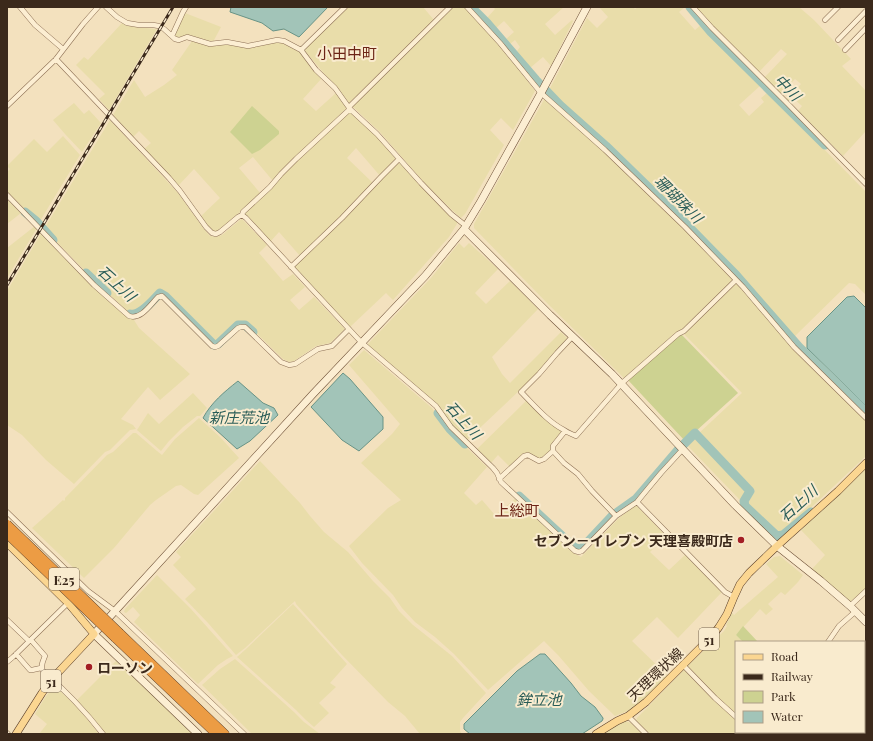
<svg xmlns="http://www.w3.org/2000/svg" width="873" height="741" font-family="'Playfair Display','Noto Sans JP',serif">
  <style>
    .farmland { fill: #e9ddaa }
    .green { fill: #cdd291 }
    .water { fill: #a2c4b8; stroke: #689386 }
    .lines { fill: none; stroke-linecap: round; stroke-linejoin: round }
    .river { stroke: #a2c4b8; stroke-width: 9 }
    .street-casing { stroke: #8d7055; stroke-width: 5.5 }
    .secondary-casing { stroke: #6f5138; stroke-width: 8 }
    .primary-casing { stroke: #5a3e2a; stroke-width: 8 }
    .highway-casing { stroke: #5a3e2a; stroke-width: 9 }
    .street { stroke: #fceed2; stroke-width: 4.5 }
    .secondary { stroke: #fceed2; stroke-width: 7 }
    .primary { stroke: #fbd691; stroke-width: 7 }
    .highway { stroke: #ec9c44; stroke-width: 8 }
    .rail-casing { stroke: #3b291b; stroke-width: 3 }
    .rail { stroke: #f9ebce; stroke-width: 1.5; stroke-dasharray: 4.5; stroke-linecap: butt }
    .highway-bridge-casing { stroke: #5a3e2a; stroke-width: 9; stroke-linecap: butt }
    .highway-bridge { stroke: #ec9c44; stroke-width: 8 }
    .poi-dot { fill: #a31e24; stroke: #f9ebce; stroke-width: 1.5 }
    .labels { text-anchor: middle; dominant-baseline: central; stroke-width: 4; stroke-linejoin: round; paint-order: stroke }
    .shield { fill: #f9ebce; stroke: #746351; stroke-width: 1 }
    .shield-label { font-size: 13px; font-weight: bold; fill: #3b291b }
    .poi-label { font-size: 14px; font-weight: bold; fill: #3b291b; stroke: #f9ebce; text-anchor: end }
    .street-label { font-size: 14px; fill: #3b291b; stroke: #f9ebce }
    .neighbourhood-label { font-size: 15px; fill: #6c2416; stroke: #f9ebce }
    .water-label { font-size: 15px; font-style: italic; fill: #285c57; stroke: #f9ebce }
  </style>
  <rect width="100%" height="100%" fill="#f3e1be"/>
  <!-- farmland -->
  <path class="farmland" d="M347,7H423L434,20L350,104L305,51L306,48Z
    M452,7H465L499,43L535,91L513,130L501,118L490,130L504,145L465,214L461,218L453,211L428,187L379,131L352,106Z
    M493,7H564L545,24L555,35L572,20L573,21L551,66L543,57L530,68L525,64L517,51L520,47L515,40L510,44L506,39L514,32L504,21L496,28L487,18L495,9Z
    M599,7H633L635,9L638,7H685L679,12L695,30L702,24L761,85L739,105L749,116L764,102L761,98L768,92L866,192V295L855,284L849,283L793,338L747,283L686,220L611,146L548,92L587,18L597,28L608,17Z
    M695,7H799L814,20L851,59L842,66L866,91V131L843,156L798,111L802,106L794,99L788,101L786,99L801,84L795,79L780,94L764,78L787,54L781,49L759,72L714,29Z
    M185,13L221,27L213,42H210L190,35L179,38L175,36L174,34Z
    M122,23L135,27L157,29L109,110L99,99L105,94L76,65L84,57L88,60Z
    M192,41L210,46L227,44L249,48L277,42H283L300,52L322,78L303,99L316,111L336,93L347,108L273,181L253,157L239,168L261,194L219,230L215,232L213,231L208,226L201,216L220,198L194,169L178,186L144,149L151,143L139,131L133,137L113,115L134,80L145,97L164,85L177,75L172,70Z
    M545,98L550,101L656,200L734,280L683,330L674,334L625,379L549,305L474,228V224Z
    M74,103L84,114L89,110L101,123L82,152L65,134L53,120Z
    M348,112H351L376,135L396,159L381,177L356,148L347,158L374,184L301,257L279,232L270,242L243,215L282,175Z
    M110,120L178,193L204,229L210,236L216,237L222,235L240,220L242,219L244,221L267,245L259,253L283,281L293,274L305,287L290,300L299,310L314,297L345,329L330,343L316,346L294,361L289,362L283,359L247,324L241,323L236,326L219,341L216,343H214L167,295L163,293H160L156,295L138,313L131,314L127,311L96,282L44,229Z
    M63,136L80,155L40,221L16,202L7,193V172L10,169L7,166L34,139L47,152Z
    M401,163L458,222L449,237L393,300L386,293L350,327L294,267L382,178L397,164Z
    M7,199L21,213L7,224Z
    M35,226L37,228L7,278V248Z
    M42,232L99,291L120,311L126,316L134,320L139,328L190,374L160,400L148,387L121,419L133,425L136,429L130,430L110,450L105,452L74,484L46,460L22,435L7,425V291Z
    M459,243L464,248L469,243L498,269L475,293L486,304L510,281L538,309L492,357L502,374L510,383L561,332L568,339L538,373L466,441L451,427L440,409L367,345L431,278Z
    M736,282L806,362L866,421V456L782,535L772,527L748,503L755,490L698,434L742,393L683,333Z
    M364,350L432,408L447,429L487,467L464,493L476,505L482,500L495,515L515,499L574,553L581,557L619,518L636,505L666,536L650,552L669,570L685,555L722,592L678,638L657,617L632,641L668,676L644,700L633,709L615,716L589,691L558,655L544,641L488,690L454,654L435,637L415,622L402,608L393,595L362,563L349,546L388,508L401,500L361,463L392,434L400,424L349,365Z
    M193,393L207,408L200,416H197L183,427L169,441L161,451L137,430L148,413L159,424Z
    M527,400L563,431L551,450L543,458L539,460L528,453L510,467L498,455L491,463L476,450Z
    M199,418L220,437L239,458L198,495L194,494L181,485L176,486L156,500L150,505L114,548L84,578L32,528L49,513L63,500L64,501L65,500V498L107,455L113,452L133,433H136L157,451L162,455L175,439Z
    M695,436L747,491L743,501L739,499L686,444Z
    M260,461L300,503L310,516L324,532L348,552L373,581L390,598L399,611L413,625L432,640L452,656L486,693L463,718L460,722V731L462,734H420L405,716L388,702L342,655L296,604L295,601L245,648L236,655L208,623L185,599L196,589L173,565L181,557L176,552Z
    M866,466V591L848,605L812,569L825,555L801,530Z
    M780,556L803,575L798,582L785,595L781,592L768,604L773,609L766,615L760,609L736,635L743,642H736V715L716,697L688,667V666L724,631L727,626L726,625L732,613L734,615L778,577L766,564L774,557Z
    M157,575L191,609L233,656L227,659L218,665L198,684L134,622L140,615L133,607L126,613L124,612L125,609Z
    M293,604L347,664L330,683L336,687L319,703L329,713L314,727L306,720L296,710L237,657L246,649Z
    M235,659L294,712L304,722L320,734H252L202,685L220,669Z
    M116,661L170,712L192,734H105L77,700Z
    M684,670L688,671L713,699L736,720V732H749L751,734H650L636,721L637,718Z
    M55,686L75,705L89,721L99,734H39L47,724L35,714L46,696Z
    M625,721L631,723L642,734H602L619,724Z"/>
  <!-- green -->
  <path class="green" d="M252,106L279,131V134L260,150L252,154L230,132Z
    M681,334L738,393L685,441L628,380Z
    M743,626L758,642H743L736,635Z"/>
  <!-- water -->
  <path class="water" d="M231,7H328L299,37L284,29L273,31L262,23L230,12Z
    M854,296L866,308V406L807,348V337L847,297Z
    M343,373L350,379L383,417V429L359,451L342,440L311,407Z
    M238,381L263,403L274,408L278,415L250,441L237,449L203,418C211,403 224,392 238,381Z
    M540,654H545L571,683L581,696L595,707L603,718V719L602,721L582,734H470L464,729V724L517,671Z"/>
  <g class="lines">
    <!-- river -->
    <path class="river" d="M471,7L487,23L536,80L560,105L606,146L684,222L736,275L799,347L866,412
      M690,7L711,32L825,145
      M25,212L36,221L53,240
      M86,273L107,293
      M130,314C140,317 153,300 160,293L165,296L214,345L218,344L238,325H245L253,332
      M438,413L450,429L465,444
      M519,496L574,547L579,549L582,548L612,516L636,499L678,450L695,433L750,491L744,501L745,506L777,536L783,535L811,512"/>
    <defs>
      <path id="street" d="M20,7L35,25L63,49
        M106,7L117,17L127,23L139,25H153L159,26L164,29L175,39L179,40L187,37L210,44L227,42L248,46L277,40L284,41L301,50L316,70L335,88L350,109L377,134L421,183L451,214L466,226
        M467,7L500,43L541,93L605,150L685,227L743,287L794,347L866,418
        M693,7L712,28L788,104L866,184
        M825,20L838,7
        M172,36L183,12L186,7
        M838,40L866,11
        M301,50L345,7
        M845,50L866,28
        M56,59L169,178L180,191L206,227L212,233L216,234L220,232L238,217L242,215L243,212L270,187L281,174L296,159L350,109
        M7,106L56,59L83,24L98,7
        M349,107L450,7
        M7,195L94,285L129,316C141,320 150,305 158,297L162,296L212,346L215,347L218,346L238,328L241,327H245L281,362L289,365L295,364L318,349L332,346L349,329
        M242,215L246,218L361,342L436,406L451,427L493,468L497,473L501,482L575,551L579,552L582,551L616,516L637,502L646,491L661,473L683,449
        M291,267L342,218L381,177L399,159
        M573,336L557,353L539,374L521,392C534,405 547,421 564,430C568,433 572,434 576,436L622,383L678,334L684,331L736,280
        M553,451L564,463L578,474L592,491L616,516
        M499,479L524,456L528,455L539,461L544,459L553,451V446L565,431
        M637,502L725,592L734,597
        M7,512L88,591L115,611L244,734
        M850,606L866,591
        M7,620L29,641
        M31,640L45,656C43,661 40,666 43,671C65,690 85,711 103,734
        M828,642L839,626L856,611
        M16,654L30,670H32L41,668
        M7,662L13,657L68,603
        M683,665L715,698L736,717
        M628,716L646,734
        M864,718L866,720
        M752,732L754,734
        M7,733L8,734"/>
      <path id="secondary" d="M464,229L550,315L612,374L735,505L777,546L821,581L850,606L866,622
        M198,734L94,634L313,394L425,276L464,229L481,201L541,93L587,7"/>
      <path id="primary" d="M7,543L68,603L94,634L52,679L42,693L16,734
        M596,734L617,721L628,716L646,702L713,635L719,627L727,614L734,597L740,584L749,573L777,546L838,491L866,463"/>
      <path id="highway" d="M120,633L225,734
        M115,638L216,734"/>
    </defs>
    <!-- street casing -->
    <use href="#street" class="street-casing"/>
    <!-- secondary casing -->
    <use href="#secondary" class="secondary-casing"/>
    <!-- primary casing -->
    <use href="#primary" class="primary-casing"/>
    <!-- highway casing -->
    <use href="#highway" class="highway-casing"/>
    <!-- street -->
    <use href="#street" class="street"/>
    <!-- secondary -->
    <use href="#secondary" class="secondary"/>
    <!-- primary -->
    <use href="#primary" class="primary"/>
    <!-- highway -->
    <use href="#highway" class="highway"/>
    <defs>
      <path id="rail" d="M7,285L173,7"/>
    </defs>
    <!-- rail casing -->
    <use href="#rail" class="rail-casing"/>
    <!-- rail -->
    <use href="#rail" class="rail"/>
    <defs>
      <path id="highway-bridge" d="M7,524L120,633
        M7,534L115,638"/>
    </defs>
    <!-- highway-bridge casing -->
    <use href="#highway-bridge" class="highway-bridge-casing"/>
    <!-- highway-bridge -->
    <use href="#highway-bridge" class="highway-bridge"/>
  </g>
  <!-- markers -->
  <g class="poi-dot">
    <circle cx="741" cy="540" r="4"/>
    <circle cx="89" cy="667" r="4"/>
  </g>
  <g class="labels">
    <!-- shield labels -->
    <g class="shield">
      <rect x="49" y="568" width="30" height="22" rx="3"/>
      <rect x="699" y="628" width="20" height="22" rx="3"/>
      <rect x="41" y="670" width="20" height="22" rx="3"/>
    </g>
    <g class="shield-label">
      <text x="64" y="579">E25</text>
      <text x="709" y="639">51</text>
      <text x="51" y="681">51</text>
    </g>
    <!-- poi labels -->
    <g class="poi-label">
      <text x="733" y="540">セブン－イレブン 天理喜殿町店</text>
      <text x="97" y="667" text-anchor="start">ローソン</text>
    </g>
    <!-- street labels -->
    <g class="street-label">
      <text transform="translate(655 674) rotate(-43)">天理環状線</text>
    </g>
    <!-- neighbourhood labels -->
    <g class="neighbourhood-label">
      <text x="347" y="53">小田中町</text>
      <text x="517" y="510">上総町</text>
    </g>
    <!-- water labels -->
    <g class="water-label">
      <text transform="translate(788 87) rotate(46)">中川</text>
      <text transform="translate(679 199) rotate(45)">珊瑚珠川</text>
      <text transform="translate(117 283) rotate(42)">石上川</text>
      <text x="239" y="417">新庄荒池</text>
      <text transform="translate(464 420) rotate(48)">石上川</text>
      <text transform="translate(798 503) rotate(-42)">石上川</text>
      <text x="539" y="699">鉾立池</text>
    </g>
  </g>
  <!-- border -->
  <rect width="873" height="741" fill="none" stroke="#3b291b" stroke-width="16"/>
  <!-- legend -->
  <rect x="735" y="641" width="130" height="92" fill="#f9ebce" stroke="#ad9d86"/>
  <rect x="743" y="654" width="20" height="6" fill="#fbd691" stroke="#ad9d86"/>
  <text x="771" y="661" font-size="12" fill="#3b291b">Road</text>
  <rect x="743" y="674" width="20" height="6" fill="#3b291b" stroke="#ad9d86"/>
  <text x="771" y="681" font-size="12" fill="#3b291b">Railway</text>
  <rect x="743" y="691" width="20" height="12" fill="#cdd291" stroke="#ad9d86"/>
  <text x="771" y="701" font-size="12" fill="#3b291b">Park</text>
  <rect x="743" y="711" width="20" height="12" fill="#a2c4b8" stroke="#ad9d86"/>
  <text x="771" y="721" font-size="12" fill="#3b291b">Water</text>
</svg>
